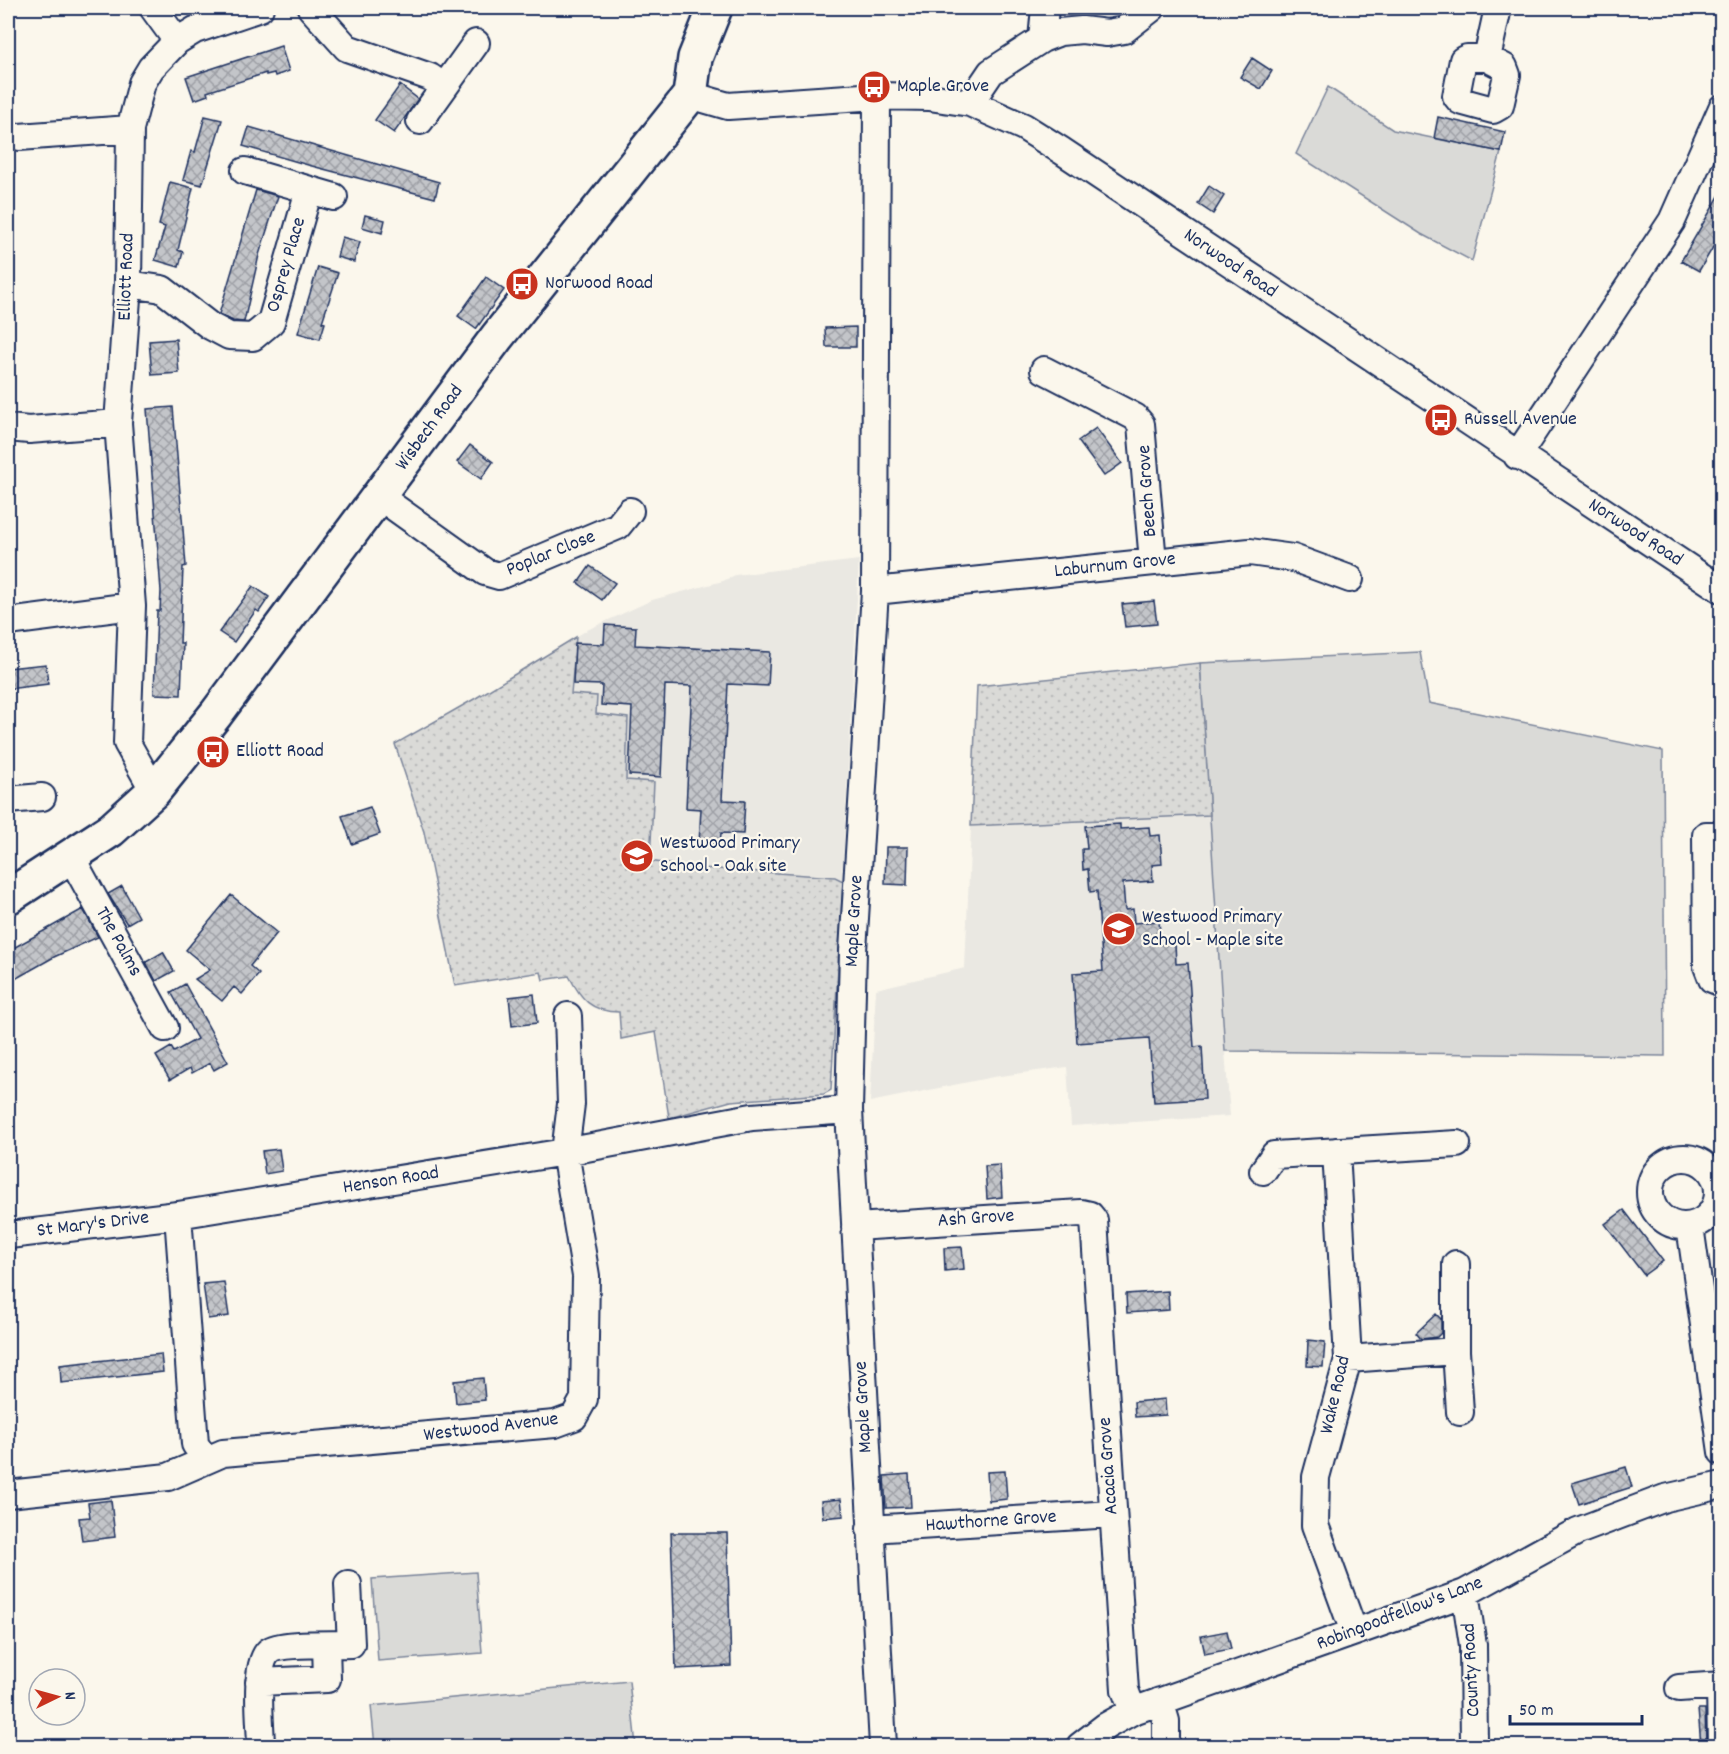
<svg xmlns="http://www.w3.org/2000/svg" width="1729" height="1754" font-family="Dekko,sans-serif">
  <style>
    .built { fill: #eae8e2 }
    .green { fill: #dadad7; stroke: #7a849a; stroke-width: 1.5 }
    .park { fill: url(#park-dots); stroke: #7a849a; stroke-width: 1.5 }
    .building { fill: url(#building-cross-hatch); stroke: #1b2f5e; stroke-width: 1.5 }
    .lines { fill: none; stroke-linecap: round; stroke-linejoin: round }
    .minor-casing { stroke: #1b2f5e; stroke-width: 30 }
    .major-casing { stroke: #1b2f5e; stroke-width: 38 }
    .minor { stroke: #fbf7ec; stroke-width: 26 }
    .major { stroke: #fbf7ec; stroke-width: 33 }
    .labels { text-anchor: middle; dominant-baseline: central; stroke-width: 4.5; stroke-linejoin: round; paint-order: stroke }
    .poi-label { font-size: 20px; fill: #1b2f5e; stroke: #fbf7ec; text-anchor: start }
    .street-label { font-size: 20px; fill: #1b2f5e; stroke: #fbf7ec }
  </style>
  <defs>
    <pattern id="park-dots" width="8" height="8" patternUnits="userSpaceOnUse" patternTransform="scale(1.5)"><rect width="8" height="8" fill="#dadad7"/><path d="M2 2h.1M6 6h.1" fill="none" stroke="#babbbb" stroke-width="1.8" stroke-linecap="round"/></pattern>
    <pattern id="building-cross-hatch" width="8" height="8" patternUnits="userSpaceOnUse" patternTransform="scale(1.5)"><rect width="8" height="8" fill="#c3c5c9"/><path d="M0 0l8 8M0 8l8-8" fill="none" stroke="#9ea0a6"/></pattern>
  </defs>
  <rect width="100%" height="100%" fill="#fbf7ec"/>
  <filter id="ink" filterUnits="userSpaceOnUse"><feTurbulence type="fractalNoise" baseFrequency=".0167" numOctaves="2"/><feDisplacementMap in="SourceGraphic" scale="12" xChannelSelector="R" yChannelSelector="G"/><feConvolveMatrix kernelMatrix="1 2 1 2 8 2 1 2 1" color-interpolation-filters="sRGB"/></filter>
  <g filter="url(#ink)">
    <!-- built -->
    <path class="built" d="M859,560L831,1090L824,1094L731,1101L669,1118L656,1032L621,1039L619,1012L599,1010L590,1006L580,997L569,976L543,980L541,972L455,986L424,832L395,744L476,698L587,630L652,600L723,581L735,575Z
      M1347,656L1281,1052L1225,1051L1230,1116L1071,1126L1067,1067L993,1077L870,1102L876,989L965,968L977,686L1200,663Z"/>
    <!-- green -->
    <path class="green" d="M1328,87L1393,130L1501,152L1472,261L1421,234L1296,154Z
      M1420,652L1429,703L1663,751L1665,1056L1225,1051L1200,663Z
      M476,1572L482,1653L378,1661L372,1579Z
      M629,1681L636,1746H375L371,1706Z"/>
    <!-- park -->
    <path class="park" d="M576,637L571,694L597,696L596,714L628,718L626,780L654,782L650,861L687,867L835,877L843,881L831,1090L824,1094L731,1101L669,1118L656,1032L621,1039L619,1012C591,1012 581,999 569,976L543,980L541,972L455,986L424,832L395,744L476,698Z
      M1200,663L1210,815L971,826L977,686Z"/>
    <!-- building -->
    <path class="building" d="M281,46L289,71L275,76L274,73L266,75V73L207,92L208,95L194,100L186,77Z
      M1252,58L1272,71L1261,89L1240,77Z
      M400,85L418,99L394,133L375,120Z
      M205,116L222,120L202,185L183,180L191,151L195,152Z
      M1438,117L1505,132L1501,152L1434,138Z
      M249,127L439,182L435,198L308,165L243,146Z
      M170,182L193,188L178,250L183,252L179,267L155,260L165,227L159,225Z
      M1209,186L1224,196L1213,214L1198,204Z
      M256,190L278,196L259,255L244,322L233,321L219,314Z
      M1722,191V232L1699,271L1681,261Z
      M365,215L385,220L382,233L362,227Z
      M342,237L360,242L354,262L337,257Z
      M318,267L338,273L322,322L325,323L320,339L298,333Z
      M486,277L504,290L476,329L458,316Z
      M856,327V347H826L825,328Z
      M176,339L179,373L152,375L149,341Z
      M173,407L186,566L183,567L180,643H183L181,695L154,694L157,611H160L161,591L147,409Z
      M1096,428L1122,463L1104,476L1078,441Z
      M470,445L493,462L481,479L457,462Z
      M590,566L615,583L602,600L578,583Z
      M253,586L269,597L259,612L256,610L234,642L219,632Z
      M1154,601L1157,624L1125,627L1122,604Z
      M605,625L636,627L635,645L770,652L768,686L728,684L722,800L745,801L743,834L721,833L720,844L699,843L701,809L686,808L692,686L665,685L661,777L629,775L632,707L601,705L602,685L573,684L575,643L604,644Z
      M46,664L48,684L8,689V668Z
      M370,807L380,834L352,844L342,816Z
      M1120,824V829L1149,827L1150,836L1160,835L1162,864L1152,865L1153,881L1123,883L1125,910L1133,909L1134,923L1159,921L1161,944L1175,943L1176,964L1188,963L1194,1047L1202,1046L1205,1099L1154,1102L1149,1038L1077,1043L1073,973L1103,971L1097,891L1090,892L1088,869L1083,870L1082,849H1087L1085,826Z
      M886,847H908L907,885L885,884Z
      M122,886L139,917L127,924L108,894Z
      M231,895L277,933L250,966L259,974L242,994L234,987L222,1001L195,979L210,970L186,950Z
      M83,909L98,937L54,957L8,983V951Z
      M163,952L174,971L156,981L146,962Z
      M185,984L228,1062L214,1070L210,1063L192,1073L190,1068L170,1080L156,1056L171,1047L174,1052L197,1039L171,992Z
      M534,994L537,1023L512,1026L509,997Z
      M279,1149L282,1171L265,1174L262,1151Z
      M1000,1165L1002,1197L987,1199L985,1166Z
      M1624,1210L1663,1261L1644,1275L1605,1224Z
      M962,1247L964,1269L945,1271L944,1248Z
      M224,1282L229,1316L208,1319L203,1284Z
      M1168,1291L1169,1310L1127,1313L1126,1294Z
      M1436,1314L1441,1319V1333L1437,1337L1421,1339L1416,1333Z
      M1308,1340L1325,1342L1323,1367L1307,1366Z
      M161,1354L163,1372L61,1383L60,1365Z
      M483,1378L485,1400L456,1403L454,1381Z
      M1165,1399L1166,1415L1135,1417L1134,1402Z
      M1626,1467L1632,1487L1579,1504L1572,1483Z
      M1005,1471L1007,1499L989,1501L987,1472Z
      M909,1474L911,1507L886,1508L884,1476Z
      M841,1499L843,1516L823,1518L821,1501Z
      M111,1500L115,1537L82,1541L79,1518L90,1517L88,1503Z
      M671,1533H727L731,1666L676,1669Z
      M1227,1631L1231,1649L1205,1654L1201,1636Z
      M1698,1709H1705L1706,1746H1701Z"/>
    <g class="lines">
      <defs>
        <path id="minor" d="M153,8L177,41
          M311,8L347,48L430,77L443,86
          M1042,39L1060,32L1082,30L1107,33L1124,30L1152,8
          M1467,58H1487L1504,67L1507,75L1500,106L1493,110L1460,101L1456,96L1463,60Z
          M1487,58L1498,8
          M690,95L728,106L877,96L929,97L970,103L1024,127L1062,151L1722,590
          M877,96L875,591L853,951L849,1110L883,1746
          M970,103L991,72L1042,39L1045,8
          M420,121L476,43
          M19,137L130,129
          M245,171L334,197
          M128,284L162,289L210,326L229,336L253,337L271,322L309,190
          M1044,370L1135,417L1141,424L1153,562
          M8,428L29,430L118,423
          M1517,456L1672,221L1722,108
          M380,497L485,572L499,576L618,526L630,511
          M875,591L1250,552L1293,558L1350,579
          M8,622L132,606
          M154,791L127,743L132,606L118,423L128,284L130,129L142,83L151,68L177,41L195,30L260,8
          M8,800L42,797
          M1722,835H1706L1707,966L1712,979L1722,983
          M70,855L165,1028
          M1336,1151L1348,1359L1316,1477L1315,1525L1354,1632
          M1650 1192a34 34 0 1 1 68 0a34 34 0 1 1-68 0Z
          M1263,1171L1274,1155L1457,1144
          M1690,1226L1722,1452
          M855,1227L1081,1213L1090,1215L1094,1220L1125,1690L1133,1711
          M9,1235L178,1215
          M1456,1264V1351L1460,1412
          M1348,1359L1456,1351
          M205,1459L195,1444L178,1215L565,1152L752,1117L849,1110
          M8,1494L168,1477L223,1453L555,1424L574,1417L584,1399L586,1276L565,1152L571,1104L568,1016
          M870,1529L1112,1514
          M1465,1593L1473,1645L1474,1746
          M259,1682L327,1679L326,1645
          M1720,1685L1721,1746
          M1679,1688L1722,1685
          M1160,1701L1166,1721V1746
          M261,1746C261,1726 253,1665 269,1651C280,1642 334,1645 351,1644L348,1584
          M1080,1746L1106,1726L1133,1711L1465,1593L1578,1531L1665,1498L1722,1485"/>
        <path id="major" d="M8,897L111,830L154,791L216,714L497,337L690,95L695,58L715,8"/>
      </defs>
      <!-- minor casing -->
      <use href="#minor" class="minor-casing"/>
      <!-- major casing -->
      <use href="#major" class="major-casing"/>
      <!-- minor -->
      <use href="#minor" class="minor"/>
      <!-- major -->
      <use href="#major" class="major"/>
    </g>
  </g>
  <!-- icons -->
  <defs>
    <symbol id="bus-disc" viewBox="-11 -11 22 22"><circle r="9.5" fill="#c8321e" stroke="#fbf7ec"/><path d="M-5-6H5V4H4V6H2V4H-2V6H-4V4H-5ZM-3.5-4V0h7V-4ZM-3.5 1.2v1.5H-2V1.2ZM2 1.2v1.5H3.5V1.2Z" fill="#fff"/></symbol>
    <symbol id="school-disc" viewBox="-11 -11 22 22"><circle r="9.5" fill="#c8321e" stroke="#fbf7ec"/><path d="M0-5L7-2L0 1L-7-2ZM-4 1L0 2.5L4 1V4Q0 6-4 4Z" fill="#fff"/></symbol>
  </defs>
  <g fill-rule="evenodd">
    <use href="#bus-disc" x="855" y="68" width="38" height="38"/>
    <use href="#bus-disc" x="503" y="265" width="38" height="38"/>
    <use href="#bus-disc" x="1422" y="401" width="38" height="38"/>
    <use href="#bus-disc" x="194" y="733" width="38" height="38"/>
    <use href="#school-disc" x="618" y="837" width="38" height="38"/>
    <use href="#school-disc" x="1100" y="910" width="38" height="38"/>
  </g>
  <g class="labels">
    <!-- poi labels -->
    <g class="poi-label">
      <text x="897" y="87">Maple Grove</text>
      <text x="545" y="284">Norwood Road</text>
      <text x="1464" y="420">Russell Avenue</text>
      <text x="236" y="752">Elliott Road</text>
      <text x="660" y="844">Westwood Primary<tspan x="660" dy="23">School - Oak site</tspan></text>
      <text x="1142" y="918">Westwood Primary<tspan x="1142" dy="23">School - Maple site</tspan></text>
    </g>
    <!-- street labels -->
    <g class="street-label">
      <text transform="translate(1230 264) rotate(34)">Norwood Road</text>
      <text transform="translate(287 265) rotate(-74)">Osprey Place</text>
      <text transform="translate(127 277) rotate(-88)">Elliott Road</text>
      <text transform="translate(430 428) rotate(-54)">Wisbech Road</text>
      <text transform="translate(1148 491) rotate(-94)">Beech Grove</text>
      <text transform="translate(1635 533) rotate(33)">Norwood Road</text>
      <text transform="translate(551 554) rotate(-22)">Poplar Close</text>
      <text transform="translate(1115 566) rotate(-6)">Laburnum Grove</text>
      <text transform="translate(855 921) rotate(-87)">Maple Grove</text>
      <text transform="translate(118 942) rotate(61)">The Palms</text>
      <text transform="translate(391 1181) rotate(-9)">Henson Road</text>
      <text transform="translate(976 1219) rotate(-4)">Ash Grove</text>
      <text transform="translate(93 1225) rotate(-7)">St Mary's Drive</text>
      <text transform="translate(1336 1395) rotate(-77)">Wake Road</text>
      <text transform="translate(864 1407) rotate(-93)">Maple Grove</text>
      <text transform="translate(491 1428) rotate(-7)">Westwood Avenue</text>
      <text transform="translate(1109 1466) rotate(-94)">Acacia Grove</text>
      <text transform="translate(991 1522) rotate(-4)">Hawthorne Grove</text>
      <text transform="translate(1400 1614) rotate(-21)">Robingoodfellow's Lane</text>
      <text transform="translate(1472 1670) rotate(-93)">County Road</text>
    </g>
  </g>
  <!-- margin -->
  <rect width="1729" height="1754" fill="none" stroke="#fbf7ec" stroke-width="30"/>
  <rect x="15" y="15" width="1699" height="1724" fill="none" stroke="#1b2f5e" stroke-width="2" filter="url(#ink)"/>
  <!-- north arrow -->
  <g transform="translate(57 1697) rotate(85)"><circle r="28" fill="#fbf7ec" stroke="#a1a7b3" stroke-width="1.5"/>
  <path d="M0-4.5L10 22L0 15L-10 22Z" fill="#c8321e"/>
  <text y="-9" font-size="16" font-weight="bold" text-anchor="middle" fill="#1b2f5e">N</text>
  </g>
  <!-- scale -->
  <path d="M1510 1715v9h132v-9" fill="none" stroke="#1b2f5e" stroke-width="3"/>
  <text x="1519" y="1715" font-size="18" fill="#1b2f5e" stroke="#fbf7ec" stroke-width="4.5" paint-order="stroke">50 m</text>
</svg>
